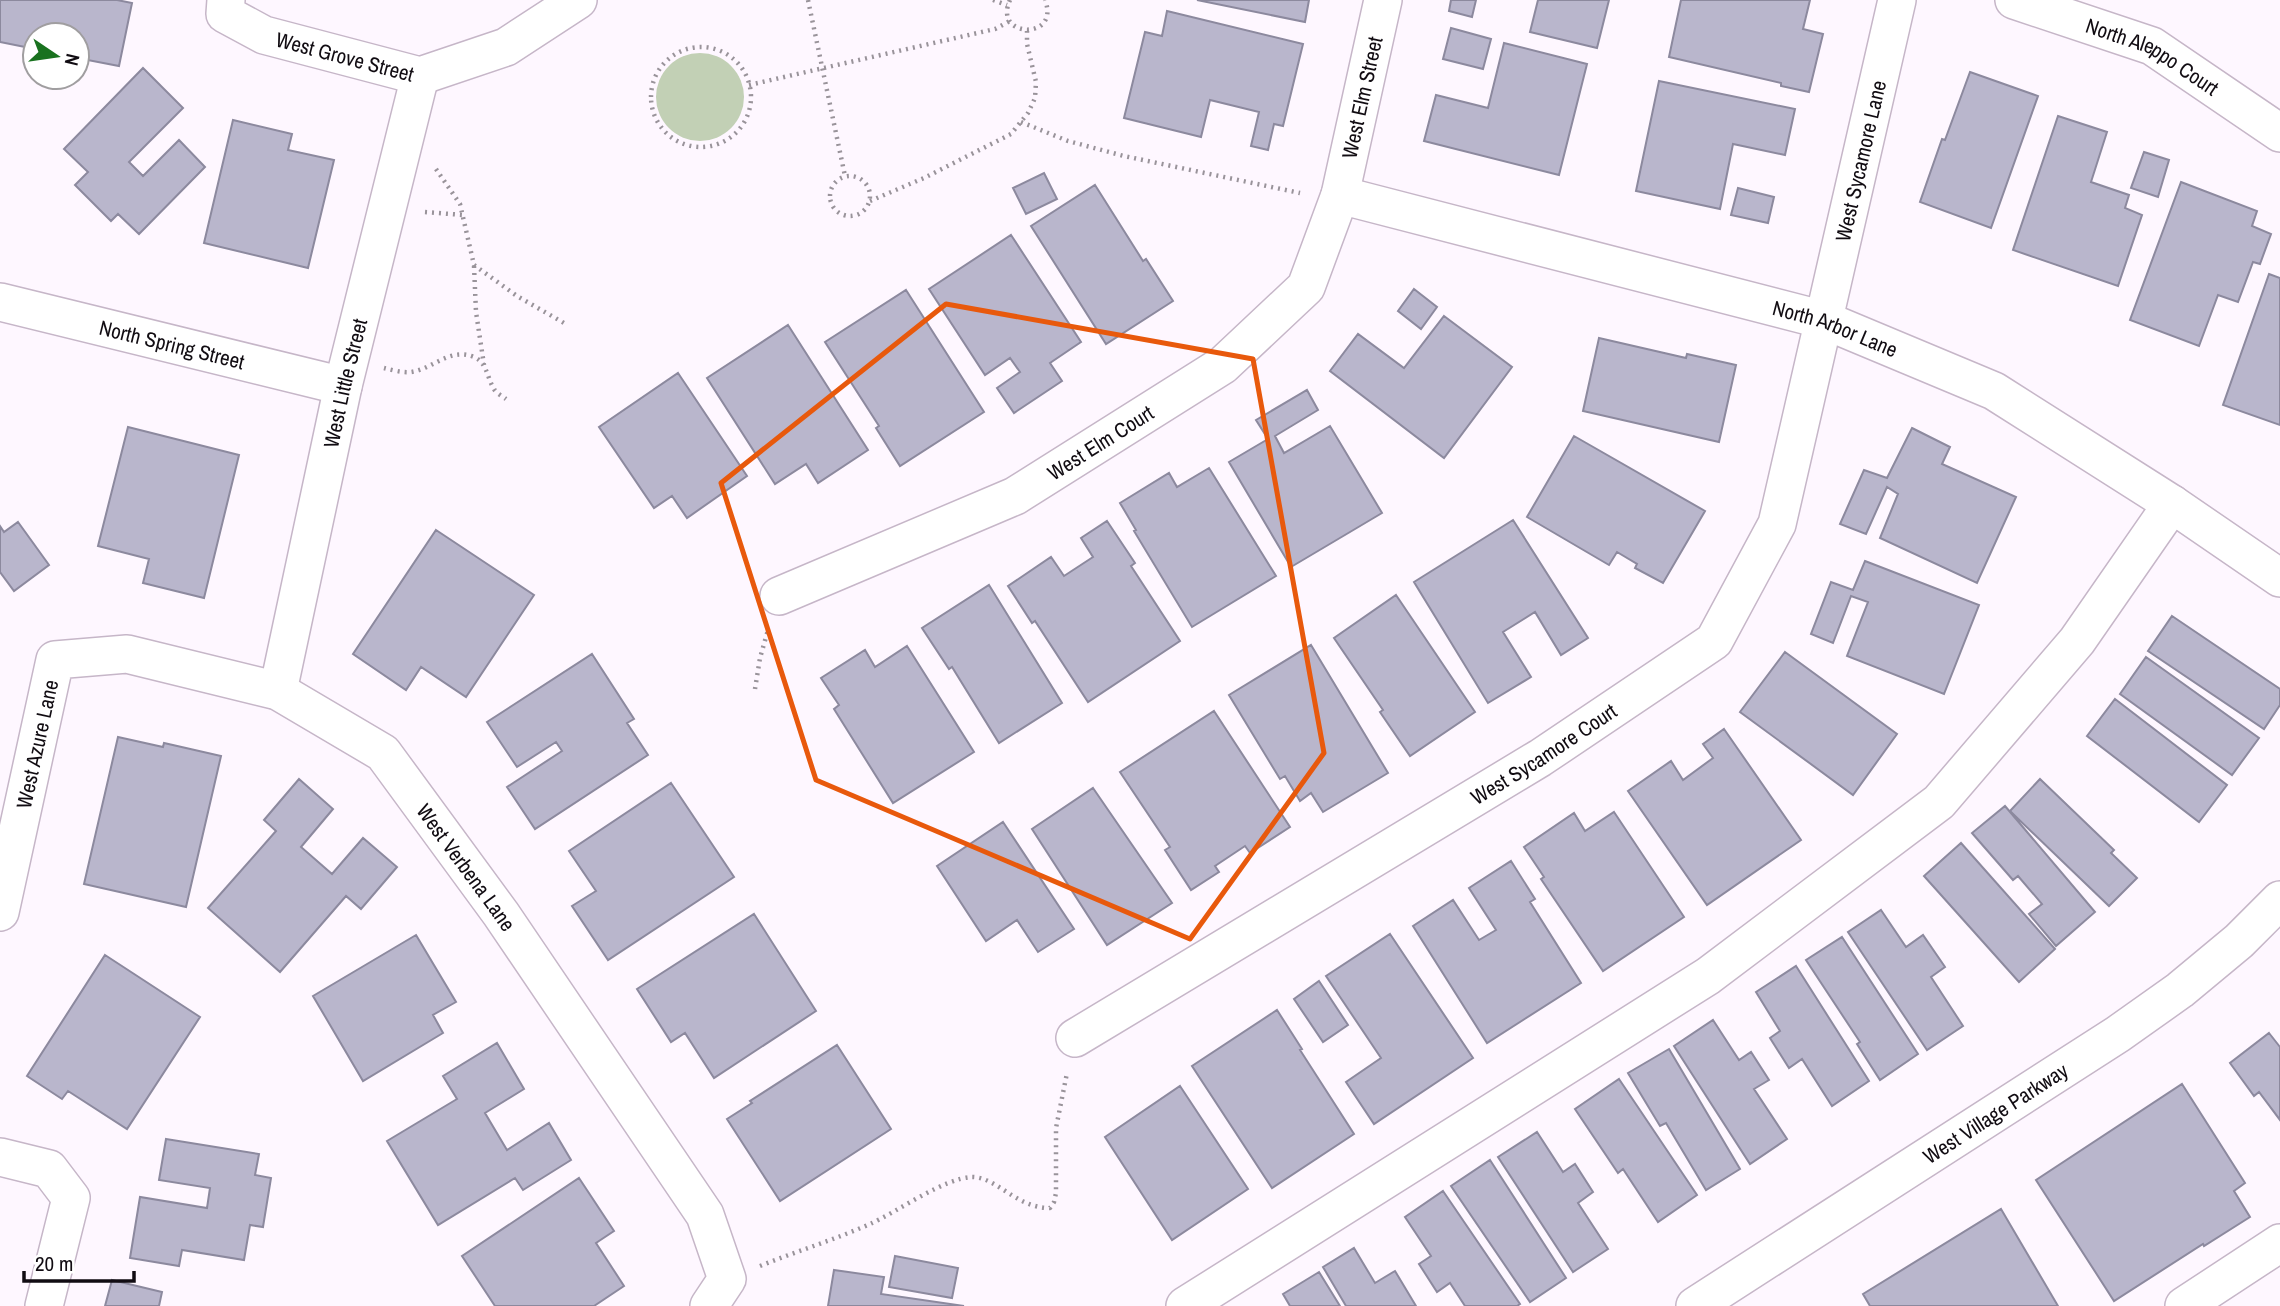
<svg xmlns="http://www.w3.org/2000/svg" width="2280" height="1306" font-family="'Archivo Narrow',sans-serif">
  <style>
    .green { fill: #c2d0b5 }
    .building { fill: #b9b6cc; stroke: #8c899e; stroke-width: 2 }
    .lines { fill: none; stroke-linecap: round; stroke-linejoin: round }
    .minor-casing { stroke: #c6b6c8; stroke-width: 40 }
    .path { stroke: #99939a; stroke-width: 4.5; stroke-dasharray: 2 5; stroke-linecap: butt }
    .minor { stroke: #fff; stroke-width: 37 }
    .marked { fill: none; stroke: #e8590c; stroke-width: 5; stroke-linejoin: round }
    .labels { text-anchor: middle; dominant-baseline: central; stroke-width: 6; stroke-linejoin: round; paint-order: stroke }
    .street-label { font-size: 21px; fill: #110c12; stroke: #fff }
  </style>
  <rect width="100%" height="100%" fill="#fef7ff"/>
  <!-- green -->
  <path class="green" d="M656 97a44 44 0 1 1 88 0a44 44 0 1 1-88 0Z"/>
  <!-- building -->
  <path class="building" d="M0,0H117L132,3L119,66L77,58V35H35V49L0,42Z
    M1197,0H1309L1305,22Z
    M1451,0H1476L1472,17L1449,11Z
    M1538,0H1609L1597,48L1530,32Z
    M1681,0H1810L1803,29L1823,34L1809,92L1781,86V83L1669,57Z
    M1167,11L1303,44L1283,126L1274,124L1268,150L1251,146L1259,112L1210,100L1201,137L1124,118L1145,32L1162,36Z
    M1451,28L1491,39L1483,69L1443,59Z
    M1504,43L1587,64L1559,175L1424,141L1436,95L1488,108Z
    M143,68L183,108L129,162L143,176L179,140L205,167L139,234L118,214L111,221L75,185L88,172L64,149Z
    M1970,72L2038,96L1991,228L1920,202L1942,139L1945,140Z
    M1659,81L1795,109L1785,155L1733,144L1720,209L1636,191Z
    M2058,116L2107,132L2091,182L2129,195L2125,208L2142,215L2118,286L2013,250Z
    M233,120L292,134L288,150L334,160L308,268L204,243Z
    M2144,152L2169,160L2158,197L2131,188Z
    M1044,173L1057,199L1026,214L1013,188Z
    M2181,182L2257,211L2252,226L2271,234L2260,264L2253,262L2238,302L2218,295L2199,346L2130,320Z
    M1095,185L1143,261L1146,259L1173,301L1106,344L1031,226Z
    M1738,188L1774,197L1768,223L1731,215Z
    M1011,235L1081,342L1050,363L1062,381L1014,413L997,388L1020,372L1010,358L985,375L929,289Z
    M2269,274L2280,278V425L2223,405Z
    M1414,289L1437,307L1421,329L1398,311Z
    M906,290L984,412L900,466L876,428L879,426L825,342Z
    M1444,316L1512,367L1444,458L1330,371L1358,334L1404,368Z
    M788,325L868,450L818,483L806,464L775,484L707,378Z
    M1599,338L1686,358L1687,354L1736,365L1719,442L1583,411Z
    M678,373L747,476L687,518L672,496L654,508L599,427Z
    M1307,390L1318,410L1275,436L1284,453L1330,426L1382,513L1291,567L1229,462L1268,439L1256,420Z
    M128,427L239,455L204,598L143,583L149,559L98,546Z
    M1912,428L1950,447L1942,464L2016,497L1977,583L1880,538L1898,494L1887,487L1866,534L1840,524L1864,470L1887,478Z
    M1574,436L1705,511L1663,583L1635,568L1637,564L1617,552L1609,565L1527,517Z
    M1209,468L1276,576L1192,627L1134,531L1136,530L1120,503L1169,473L1177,487Z
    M1513,520L1588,638L1561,655L1535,612L1503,632L1531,677L1488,703L1414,582Z
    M1107,521L1135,563L1131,566L1180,641L1088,702L1035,621L1032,623L1008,586L1051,557L1064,576L1093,557L1081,538Z
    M18,522L49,565L14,591L0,572V526L4,532Z
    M436,530L534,595L466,697L421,667L406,690L353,654Z
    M1865,561L1979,605L1944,694L1847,656L1868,602L1851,596L1833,643L1811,634L1831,582L1853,590Z
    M989,585L1062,703L999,743L952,667L949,669L922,628Z
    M1396,595L1475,712L1410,756L1380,712L1383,710L1334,638Z
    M2172,616L2280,689V705L2264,729L2148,651Z
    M1311,645L1388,773L1323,812L1311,793L1300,801L1285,776L1280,779L1229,695Z
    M907,646L974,752L893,803L834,709L839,705L821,678L865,650L875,667Z
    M1785,652L1897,734L1853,795L1740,712Z
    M592,654L634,719L627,723L648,755L535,829L507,787L562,751L556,742L517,767L487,722Z
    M2146,657L2259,738L2232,775L2120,694Z
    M2115,699L2227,785L2199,822L2087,736Z
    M1214,711L1290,827L1250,853L1245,846L1215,866L1219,872L1191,890L1165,850L1170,847L1120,772Z
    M1724,729L1801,840L1707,905L1628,791L1671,761L1683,780L1713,758L1703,744Z
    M118,737L163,747L164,743L221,756L186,907L84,884Z
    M299,779L333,809L301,847L332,874L363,838L397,867L361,909L346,896L280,972L208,908L276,831L264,820Z
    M2040,779L2114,850L2111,853L2137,878L2109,906L2010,811Z
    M671,783L734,877L608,960L572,906L596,891L569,851Z
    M1093,788L1172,903L1107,945L1032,829Z
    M2005,806L2095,912L2056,946L2029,914L2042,904L2018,876L2013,880L1972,833Z
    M1614,812L1684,917L1603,971L1541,879L1544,877L1524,847L1574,813L1585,831Z
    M1003,822L1074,929L1038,952L1017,920L986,941L937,866Z
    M1961,843L2055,949L2019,982L1924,876Z
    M1511,861L1535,899L1530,902L1581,983L1487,1043L1413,926L1453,900L1479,940L1496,930L1469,888Z
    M1881,910L1906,947L1923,935L1945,967L1931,977L1963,1026L1927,1050L1848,932Z
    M754,914L816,1011L714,1078L685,1033L671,1042L637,989Z
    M1390,934L1473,1058L1374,1124L1346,1082L1381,1058L1326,976Z
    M416,935L456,1002L433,1015L443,1033L363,1081L313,996Z
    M1842,937L1918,1054L1880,1080L1857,1044L1860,1042L1806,960Z
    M105,955L200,1017L127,1129L68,1091L62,1099L27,1076Z
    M1796,966L1869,1081L1832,1106L1802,1059L1789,1068L1770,1038L1780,1031L1756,992Z
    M1319,981L1348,1025L1323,1042L1294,999Z
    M1277,1010L1302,1049L1300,1050L1354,1134L1272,1188L1192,1066Z
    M1713,1020L1739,1060L1751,1052L1769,1080L1754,1089L1787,1139L1750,1164L1674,1046Z
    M2269,1033L2280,1047V1120L2259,1092L2254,1096L2230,1063Z
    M497,1043L524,1089L485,1113L507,1150L549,1123L571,1160L523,1190L515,1178L438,1225L387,1141L457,1099L443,1076Z
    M837,1045L891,1129L780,1201L727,1119L752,1103L750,1101Z
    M1669,1049L1740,1169L1706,1190L1666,1123L1660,1126L1628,1073Z
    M1619,1079L1697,1195L1658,1222L1623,1169L1618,1173L1575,1109Z
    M2182,1084L2245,1183L2234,1191L2250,1217L2204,1246L2203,1244L2114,1301L2036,1180Z
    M1180,1086L1248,1189L1172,1240L1105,1137Z
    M1537,1132L1563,1172L1575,1164L1593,1192L1578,1203L1608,1249L1573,1272L1498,1157Z
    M166,1139L259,1154L255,1175L271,1178L263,1227L250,1225L244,1260L182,1250L179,1266L130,1258L140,1197L207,1208L210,1188L159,1180Z
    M1490,1160L1566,1278L1530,1302L1451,1186Z
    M579,1178L614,1231L596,1243L624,1286L594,1306H495L462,1256Z
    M1443,1191L1520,1304L1517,1306H1465L1450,1283L1437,1292L1419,1264L1431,1256L1405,1217Z
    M2001,1209L2058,1306H1870L1863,1294Z
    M1354,1248L1375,1283L1395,1271L1416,1306H1346L1323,1267Z
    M895,1256L958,1268L952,1298L889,1287Z
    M834,1270L884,1277L881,1294L964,1306H828Z
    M1319,1272L1340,1306H1290L1283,1294Z
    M112,1280L162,1292L159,1306H105Z"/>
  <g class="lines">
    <defs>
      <g id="minor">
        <path id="s1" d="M226,0L225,14L264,35L420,76L506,47L578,0"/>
        <path id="s2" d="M2014,0L2152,46L2280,133"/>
        <path id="s3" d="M1340,195L1824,320L1994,391L2172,504L2280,578"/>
        <path id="s4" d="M0,302L343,386"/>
        <path id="s5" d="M779,596L1015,496L1223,365L1306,287L1340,195L1383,0"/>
        <path id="s6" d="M278,691L343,386L420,76"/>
        <path id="s7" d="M0,912L55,660L127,654L278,691L383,753L501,914L705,1215L727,1279L709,1306"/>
        <path id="s8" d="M1075,1038L1540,758L1714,641L1777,524L1897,0"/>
        <path d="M0,1157L49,1169L71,1198L44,1306"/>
        <path d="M1185,1306L1708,976L1939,802L2077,641L2172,504"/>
        <path id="s9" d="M1695,1306L2118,1034L2180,990L2239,941L2280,900"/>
        <path d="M2184,1306L2280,1243"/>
      </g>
    </defs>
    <!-- minor casing -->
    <use href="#minor" class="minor-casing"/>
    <!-- path -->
    <path class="path" d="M808,0L845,176
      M993,0L1007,5
      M1010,0C992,38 1061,41 1045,0
      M651 97a50 50 0 1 1 100 0a50 50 0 1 1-100 0Z
      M749,85L995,29L1010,21
      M1021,122L1068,141L1124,156L1300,193
      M436,169L460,204L474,265L517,296L564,323
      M830 196a20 20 0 1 1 40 0a20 20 0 1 1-40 0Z
      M870,201L924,178L1011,134L1028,113L1035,98L1036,82L1027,44V31
      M425,212L463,215
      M474,266L476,312L484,365
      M384,368C392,370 403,373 411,372C433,369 450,347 474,357C487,362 487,378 494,389C496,393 502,396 506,399
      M755,689L760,658L768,630
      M760,1266C797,1251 834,1240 870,1224C897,1212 944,1178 972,1177C997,1177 1016,1208 1050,1208L1054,1202L1056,1193V1128L1067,1073"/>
    <!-- minor -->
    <use href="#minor" class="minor"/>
  </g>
  <!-- marked area -->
  <path class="marked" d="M946,304L1253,359L1324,753L1190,939L816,780L721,483Z"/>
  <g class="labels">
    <!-- street labels -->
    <g class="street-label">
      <text stroke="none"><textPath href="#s1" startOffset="142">West Grove Street</textPath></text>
      <text stroke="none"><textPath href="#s2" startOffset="150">North Aleppo Court</textPath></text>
      <text stroke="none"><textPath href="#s5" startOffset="814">West Elm Street</textPath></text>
      <text stroke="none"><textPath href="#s8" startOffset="1258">West Sycamore Lane</textPath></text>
      <text stroke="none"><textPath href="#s3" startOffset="513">North Arbor Lane</textPath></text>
      <text stroke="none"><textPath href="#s4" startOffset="177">North Spring Street</textPath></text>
      <text stroke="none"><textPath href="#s6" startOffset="315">West Little Street</textPath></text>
      <text stroke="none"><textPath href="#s5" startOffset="357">West Elm Court</textPath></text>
      <text stroke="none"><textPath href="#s7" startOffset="172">West Azure Lane</textPath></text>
      <text stroke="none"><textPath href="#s8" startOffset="548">West Sycamore Court</textPath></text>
      <text stroke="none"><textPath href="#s7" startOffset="749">West Verbena Lane</textPath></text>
      <text stroke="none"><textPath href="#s9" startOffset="357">West Village Parkway</textPath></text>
    </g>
  </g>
  <!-- north arrow -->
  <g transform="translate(56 56) rotate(103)"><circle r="33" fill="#ffffff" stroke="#a09ea0" stroke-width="2"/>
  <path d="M0-5L12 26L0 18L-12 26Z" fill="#19721f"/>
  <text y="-10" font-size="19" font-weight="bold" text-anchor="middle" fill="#110c12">N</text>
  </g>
  <!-- scale -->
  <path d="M24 1271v10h110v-10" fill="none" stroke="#110c12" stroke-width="3.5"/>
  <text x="35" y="1271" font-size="21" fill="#110c12" stroke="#ffffff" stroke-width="5" paint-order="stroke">20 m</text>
</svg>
